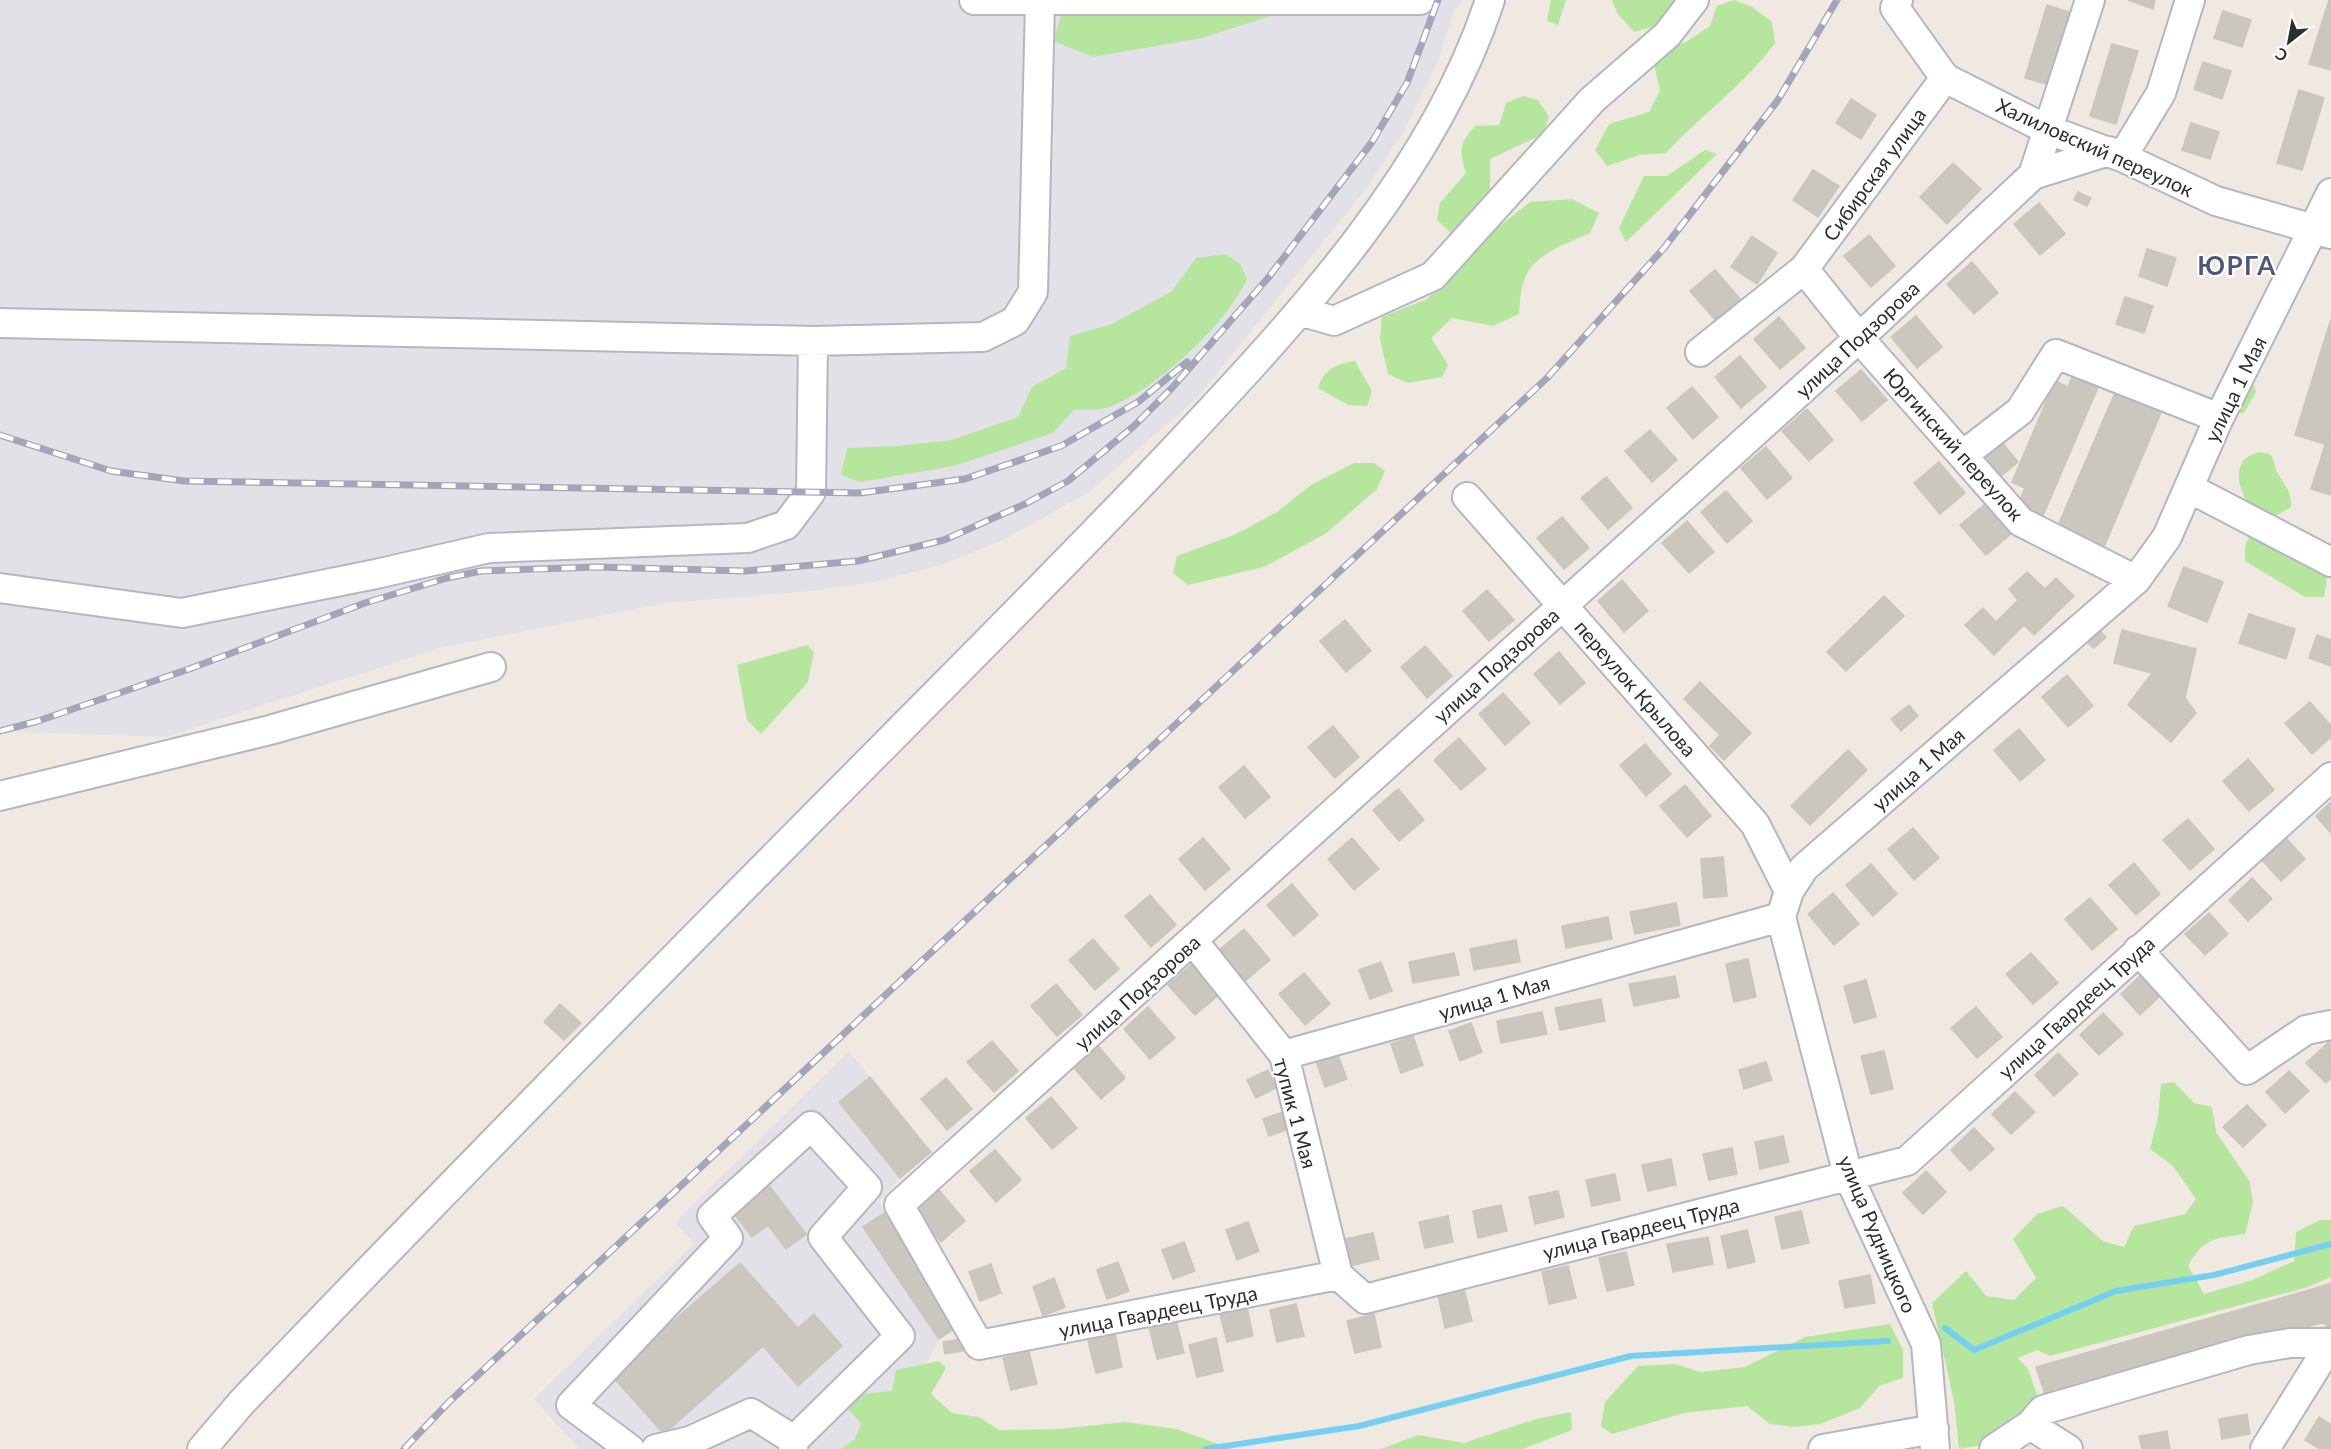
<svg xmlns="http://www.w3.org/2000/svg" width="2331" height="1449" font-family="Lato,sans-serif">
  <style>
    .industrial { fill: #e3e1e8 }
    .green { fill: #b6e59e }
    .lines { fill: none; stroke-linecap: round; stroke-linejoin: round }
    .stream { stroke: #75cff0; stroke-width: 6 }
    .building { fill: #cbc7bf; stroke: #cbc5ba; stroke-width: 1.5 }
    .minor-casing { stroke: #b4b7c1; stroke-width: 32 }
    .minor { stroke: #fff; stroke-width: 28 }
    .rail-casing { stroke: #a3a6b8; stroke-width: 7 }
    .rail { stroke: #fff; stroke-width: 4.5; stroke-dasharray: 14; stroke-linecap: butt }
    .labels { text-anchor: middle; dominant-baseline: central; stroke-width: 4.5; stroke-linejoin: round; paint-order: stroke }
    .street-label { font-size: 20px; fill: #2e2e2e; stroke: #fff }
    .district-label { font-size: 26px; font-weight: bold; letter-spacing: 1.5px; fill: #4d5680; stroke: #fff }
  </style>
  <rect width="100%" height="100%" fill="#efe9e1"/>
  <!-- industrial -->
  <path class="industrial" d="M0,0H1464L1455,9L1436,67L1402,134L1363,193L1196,399L1089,492L1007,538L944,564L874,582L811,591L666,603L439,648L166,737L0,731Z
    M849,1051L931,1152L900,1178L879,1202L960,1325L939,1339L884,1449H579L534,1399L694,1244L675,1222Z"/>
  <!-- green -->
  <path class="green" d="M1551,0H1566L1558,25L1547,21Z
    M1612,0H1684L1660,25L1634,32L1617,13Z
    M1734,0L1752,7L1772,22L1775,43C1744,85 1702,114 1666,153L1640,155L1607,166L1595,150L1609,124L1649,112L1660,91L1653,60L1663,50L1686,42L1710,26L1717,6Z
    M1063,10L1277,14L1202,38L1093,57L1053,41Z
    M1523,96L1538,100L1549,117L1543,134L1490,159V198L1452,234L1437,220L1440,203L1466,173C1459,152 1459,143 1475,126L1499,125L1506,103Z
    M1705,150L1717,154L1626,242L1619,228L1644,176H1667Z
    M1572,199L1599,213L1590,233C1568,243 1531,255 1524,281C1520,291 1520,303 1519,314L1493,326L1452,318L1431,338L1448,365L1442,377L1408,383L1388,374L1380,339L1382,317L1427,299L1478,243L1530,202Z
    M1226,254L1240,264L1247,279C1227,324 1153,393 1106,408C1096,411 1084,409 1074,410L1053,433L954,466L860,482L841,475L847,448L897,446L952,440L1018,417L1032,387L1066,368L1070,336L1112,324L1172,291L1196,258Z
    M1355,361L1372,391L1367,406L1348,405L1318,388C1324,369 1336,364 1355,361Z
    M2254,385L2256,392L2244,413L2236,414L2245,386Z
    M2258,452L2270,454C2275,461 2274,466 2277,472C2284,484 2292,492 2291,507C2286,510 2279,515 2274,516C2249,521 2228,476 2245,459C2248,456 2254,454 2258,452Z
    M1354,463H1374L1385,471L1377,489L1325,534L1264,567L1188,585L1173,573L1177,556L1234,535L1277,512L1311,485Z
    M2252,530L2328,572L2324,597H2305L2245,561V546Z
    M807,645L814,652L808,682L761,734L747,720L737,665Z
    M2174,1082L2194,1103L2212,1107L2216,1132L2250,1182L2253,1203L2245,1234C2216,1238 2203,1238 2188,1266L2204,1294L2250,1281L2294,1261L2296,1232L2320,1220H2331V1277L2308,1287L2050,1356L2037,1350L2018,1358L2028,1369L2037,1395L2022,1420L1981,1445L1959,1449L1954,1401L1932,1303L1966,1271L1986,1296L2014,1300L2036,1278L2013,1239L2037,1214L2063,1206L2103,1241L2124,1247L2134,1226L2185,1214L2196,1199L2173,1166L2150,1149L2158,1117L2161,1084Z
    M1890,1324L1903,1350V1378L1879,1386L1860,1408L1820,1424L1794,1427L1770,1424L1747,1406L1684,1413L1612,1434L1601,1426L1605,1402L1638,1366L1675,1364L1701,1372L1745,1367L1805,1337Z
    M939,1361L946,1368L931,1394L952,1413L979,1417L999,1430L1060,1429L1125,1422L1176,1429L1232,1449H841L855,1439L861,1423L846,1407L854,1395L892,1391L896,1370Z
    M1571,1412L1572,1430L1523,1449H1381L1418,1435L1464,1443L1536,1419Z"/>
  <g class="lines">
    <!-- stream -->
    <path class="stream" d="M1945,1328L1974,1350L2116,1291L2214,1275L2331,1244
      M1206,1449L1359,1426L1631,1356L1888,1341"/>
  </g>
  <!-- building -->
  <path class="building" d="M2128,0H2155L2153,9Z
    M2329,0H2331V70L2309,64Z
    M2047,5L2072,13L2050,85L2025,78Z
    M2223,11L2251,20L2242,47L2214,38Z
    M2112,44L2138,51L2116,124L2090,116Z
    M2203,62L2231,71L2222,99L2194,89Z
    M2299,90L2324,98L2302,170L2277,163Z
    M1851,99L1876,115L1861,139L1836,123Z
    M2191,123L2219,132L2210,159L2182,150Z
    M1953,163L1981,189L1947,224L1920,197Z
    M1813,170L1839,186L1818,217L1793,200Z
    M2078,192L2091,198L2087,206L2074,200Z
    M2039,203L2065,234L2040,255L2014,224Z
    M1869,235L1895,266L1871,287L1844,256Z
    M1752,236L1777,253L1757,284L1731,267Z
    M2147,249L2176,258L2167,286L2139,276Z
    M1972,262L1998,293L1974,314L1947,284Z
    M1715,270L1741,300L1717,322L1690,291Z
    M2125,297L2153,306L2144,333L2116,324Z
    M1916,316L1942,347L1917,368L1891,337Z
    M1779,317L1805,348L1780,369L1754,339Z
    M2331,319V433H2329L2325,444L2295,435Z
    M1740,356L1766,387L1741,408L1715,377Z
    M2076,367L2102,378L2042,518L2017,507L2025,488L2012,482L2055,381L2068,387Z
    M1861,370L1887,400L1862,421L1836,391Z
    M1692,387L1718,417L1693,439L1667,408Z
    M2117,388L2163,408L2104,547L2057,528Z
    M1807,409L1833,440L1809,461L1782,431Z
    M1650,430L1677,460L1652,482L1625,451Z
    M2329,433H2331V495L2311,489Z
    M2000,440L2018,462L2001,476L1983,454Z
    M1766,447L1792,478L1767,499L1741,468Z
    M1939,462L1965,493L1940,514L1914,483Z
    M1606,477L1632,508L1608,529L1581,498Z
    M1726,491L1752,521L1727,543L1701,512Z
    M1985,504L2011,534L1986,555L1960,525Z
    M1562,517L1589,548L1564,569L1537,538Z
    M1687,521L1714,552L1689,573L1662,543Z
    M2184,567L2223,582L2207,622L2168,606Z
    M2027,572L2045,589L2056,578L2074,596L2034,635L2024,625L1994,655L1965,625L1983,608L1996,622L2018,600L2009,589Z
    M1622,580L1648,611L1624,632L1598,601Z
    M1487,590L1514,620L1489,641L1463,611Z
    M1884,596L1904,616L1846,671L1827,652Z
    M2249,614L2295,629L2286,659L2239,643Z
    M1345,620L1371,651L1346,672L1320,641Z
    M2122,630L2196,649L2185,698L2196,713L2171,742L2128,705L2152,673L2114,663Z
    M2100,631L2106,637L2094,648L2088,643Z
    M2317,635L2331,640V666L2309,658Z
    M1425,646L1452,676L1427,698L1401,667Z
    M1559,652L1585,683L1560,704L1534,674Z
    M2067,675L2093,706L2068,727L2042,697Z
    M1700,682L1751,733L1724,760L1710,746L1720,735L1684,699Z
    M1503,693L1530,723L1505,745L1479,714Z
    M2310,702L2331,726V737L2312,754L2285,723Z
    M1909,705L1918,716L1901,731L1891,719Z
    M1333,726L1359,757L1335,778L1308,747Z
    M2019,729L2045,760L2020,781L1994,750Z
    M1459,738L1486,769L1461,790L1434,760Z
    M1645,744L1671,774L1646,796L1620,765Z
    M1848,750L1867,770L1810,825L1791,806Z
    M2248,759L2274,790L2249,811L2223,781Z
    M1244,766L1270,797L1245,818L1219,787Z
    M1685,785L1711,816L1687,837L1660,806Z
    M1398,789L1424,820L1399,841L1373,810Z
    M2331,802V833L2316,816Z
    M2188,819L2214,849L2190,870L2163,840Z
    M1913,828L1939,858L1914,880L1888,849Z
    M1203,838L1230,869L1205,890L1179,859Z
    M1352,838L1379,869L1354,890L1328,859Z
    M2286,838L2305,859L2281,881L2262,860Z
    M1723,857L1727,896L1704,898L1701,859Z
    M2134,863L2160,894L2136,915L2109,885Z
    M1871,864L1897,894L1873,916L1846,885Z
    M2252,878L2272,899L2248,921L2229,900Z
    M1292,884L1318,915L1294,936L1267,905Z
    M1833,893L1859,924L1834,945L1808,914Z
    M1150,895L1176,925L1151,947L1125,916Z
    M2090,898L2117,929L2092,950L2065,919Z
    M1676,903L1680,925L1635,934L1630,912Z
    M2209,913L2228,934L2205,955L2185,934Z
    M1608,917L1612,939L1566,948L1562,926Z
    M1244,929L1270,960L1245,981L1219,950Z
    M1093,939L1119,969L1095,990L1069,960Z
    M1516,940L1520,962L1474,970L1470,949Z
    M1454,953L1459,975L1413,983L1409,962Z
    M2031,953L2058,983L2033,1004L2006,974Z
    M1748,959L1756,997L1734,1002L1726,964Z
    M1381,962L1392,991L1370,999L1359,970Z
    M1193,963L1220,994L1195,1015L1168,985Z
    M2144,972L2163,993L2140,1015L2121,994Z
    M1304,973L1330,1004L1305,1025L1279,994Z
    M1675,976L1679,997L1634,1006L1629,984Z
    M1866,980L1876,1017L1854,1023L1844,986Z
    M1056,984L1082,1015L1057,1036L1031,1006Z
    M1601,999L1605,1021L1560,1030L1555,1008Z
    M560,1004L581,1023L564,1040L544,1022Z
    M1148,1007L1175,1038L1150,1059L1124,1029Z
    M1976,1007L2002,1037L1977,1058L1951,1028Z
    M1542,1012L1547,1034L1501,1043L1497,1021Z
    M2103,1013L2123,1034L2099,1055L2080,1035Z
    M1471,1023L1482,1052L1460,1061L1449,1031Z
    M1413,1036L1423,1065L1401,1073L1391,1044Z
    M992,1041L1018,1071L994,1092L967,1062Z
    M2330,1041L2331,1078L2326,1083L2306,1063Z
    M1099,1047L1125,1078L1101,1099L1074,1068Z
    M1336,1050L1347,1079L1325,1087L1315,1058Z
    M1884,1051L1893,1089L1871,1094L1861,1056Z
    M2058,1053L2078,1074L2054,1096L2035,1075Z
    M1766,1062L1772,1080L1744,1089L1739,1070Z
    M1268,1070L1276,1088L1256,1098L1247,1080Z
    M2289,1071L2309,1091L2285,1113L2266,1092Z
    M870,1077L920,1139L889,1164L839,1102Z
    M946,1078L972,1109L947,1130L921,1099Z
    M2015,1092L2035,1112L2011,1134L1992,1114Z
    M1051,1097L1077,1128L1052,1149L1026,1118Z
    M2247,1105L2266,1125L2243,1147L2223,1127Z
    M1283,1112L1289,1129L1269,1136L1263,1119Z
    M1974,1128L1994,1149L1970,1171L1951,1150Z
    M1783,1136L1789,1162L1760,1169L1755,1142Z
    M920,1139L931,1152L900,1178L889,1164Z
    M1732,1148L1737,1174L1709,1180L1703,1154Z
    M995,1150L1021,1180L996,1202L970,1171Z
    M1671,1159L1676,1185L1648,1191L1642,1165Z
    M1926,1171L1946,1192L1923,1214L1903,1193Z
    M1615,1174L1620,1200L1592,1206L1586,1180Z
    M768,1184L806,1234L786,1249L768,1225L752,1237L732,1211Z
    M939,1190L965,1221L941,1242L915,1211Z
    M1558,1191L1564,1217L1535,1224L1529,1197Z
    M1501,1205L1507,1231L1478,1238L1473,1211Z
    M1801,1211L1809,1243L1782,1249L1775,1217Z
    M886,1212L934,1282L911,1298L863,1227Z
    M1448,1216L1453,1242L1425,1248L1419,1222Z
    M1248,1222L1259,1251L1237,1260L1226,1230Z
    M1747,1230L1755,1262L1728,1268L1721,1236Z
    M1373,1233L1379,1259L1350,1266L1345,1239Z
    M1708,1237L1713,1264L1673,1272L1667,1244Z
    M1184,1242L1195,1271L1173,1279L1162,1250Z
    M1626,1252L1634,1285L1607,1291L1599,1258Z
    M1118,1262L1129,1291L1107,1299L1097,1270Z
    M740,1263L798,1328L814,1314L842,1346L798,1386L763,1346L731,1375L679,1316Z
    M991,1264L1001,1293L980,1301L969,1272Z
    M1568,1266L1576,1298L1549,1304L1542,1272Z
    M1870,1275L1875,1303L1845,1308L1839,1281Z
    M1054,1278L1065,1307L1043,1316L1033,1287Z
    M2331,1283V1331L2328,1332L2313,1289Z
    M932,1284L960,1325L939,1339L911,1298Z
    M1464,1289L1472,1321L1445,1328L1438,1295Z
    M2313,1289L2325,1322L2046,1397L2036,1367Z
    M1246,1303L1253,1336L1227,1342L1219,1310Z
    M1296,1304L1304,1336L1277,1342L1270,1310Z
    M1374,1314L1381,1347L1355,1353L1347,1321Z
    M679,1316L731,1375L664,1434L612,1376Z
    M1176,1320L1184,1353L1157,1359L1149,1327Z
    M1115,1334L1122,1367L1096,1373L1088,1341Z
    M1216,1338L1223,1371L1197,1377L1189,1345Z
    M961,1339L963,1351L945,1354L943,1342Z
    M1029,1352L1037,1384L1011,1390L1003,1358Z
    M2247,1414L2250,1434L2222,1439L2219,1419Z
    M2319,1417L2331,1425V1449H2320L2305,1440Z
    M2167,1431L2170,1449H2142L2139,1436Z"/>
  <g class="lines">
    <defs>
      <path id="minor" d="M974,0H1420
        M1898,0L1895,8L1945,78L2046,129L2122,157L2216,201L2331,234
        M2109,151L2033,175L1859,338L899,1205L979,1345L1338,1275L1365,1299L1907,1161L2331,777
        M2122,157L2161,93L2190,0
        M2033,175L2090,0
        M1804,269L1859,338L2021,522L2136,580
        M1300,311L1334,321L1433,276L1592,100L1667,35L1694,0
        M0,323L813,341L983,337L1015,321L1033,292L1040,2
        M1700,352L1804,269L1945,78
        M1963,455L2020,411L2056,354L2219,418
        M2189,488L2331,562
        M1467,497L1755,824L1789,891
        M0,588L182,613L376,574L489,548L748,538L786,525L811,492L813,341
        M0,796L270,730L491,667
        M1781,917L1789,891L1804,868L2136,580L2167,537L2219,418L2331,193
        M1781,917L1848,1175L1926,1344L1935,1449
        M1194,942L1284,1055L1338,1275
        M2138,950L2247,1070L2306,1030L2331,1025
        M1284,1055L1781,917
        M2030,1425L2068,1449
        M202,1449L242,1402C454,1181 669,962 885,745C985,644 1086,543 1183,440C1303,312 1435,169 1490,0
        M630,1449L571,1405L728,1238L712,1216L811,1126L867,1187L823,1237L900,1336L794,1440L793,1449
        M656,1449L690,1441L751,1413L794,1440
        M1823,1449L1934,1429
        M1994,1449L2030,1425L2043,1410L2249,1350L2290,1343H2331
        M2265,1449L2331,1343"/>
    </defs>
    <!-- minor casing -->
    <use href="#minor" class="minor-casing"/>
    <!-- minor -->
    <use href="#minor" class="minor"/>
    <defs>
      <path id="rail" d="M0,435L111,471L184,481L860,493L965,479L1061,446L1138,402L1187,362
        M0,731L38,721L189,669L365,603L447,578L481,571L596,567L745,571L858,561L944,540L1025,504L1068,481L1134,426L1172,388L1268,278L1372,142L1407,83L1438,0
        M404,1449L449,1402L1547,378L1664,248L1778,100L1837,0"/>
    </defs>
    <!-- rail casing -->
    <use href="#rail" class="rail-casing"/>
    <!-- rail -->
    <use href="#rail" class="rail"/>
  </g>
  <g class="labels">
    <!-- street labels -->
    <g class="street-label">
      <text transform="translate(2095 147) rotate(24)">Халиловский переулок</text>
      <text transform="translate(1874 174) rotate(-54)">Сибирская улица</text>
      <text transform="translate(1857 339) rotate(-43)">улица Подзорова</text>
      <text transform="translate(2235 389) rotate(-64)">улица 1 Мая</text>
      <text transform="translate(1954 444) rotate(48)">Юргинский переулок</text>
      <text transform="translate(1496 665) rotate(-42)">улица Подзорова</text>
      <text transform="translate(1636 688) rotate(49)">переулок Крылова</text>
      <text transform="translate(1918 769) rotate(-41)">улица 1 Мая</text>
      <text transform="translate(1137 992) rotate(-42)">улица Подзорова</text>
      <text transform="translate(1494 997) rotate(-16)">улица 1 Мая</text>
      <text transform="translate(2076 1007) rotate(-42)">улица Гвардеец Труда</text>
      <text transform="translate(1296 1113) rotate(75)">тупик 1 Мая</text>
      <text transform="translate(1641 1228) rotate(-14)">улица Гвардеец Труда</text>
      <text transform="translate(1878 1234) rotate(67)">улица Рудницкого</text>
      <text transform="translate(1158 1311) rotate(-11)">улица Гвардеец Труда</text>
    </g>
    <!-- district labels -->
    <g class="district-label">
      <text x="2237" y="265">ЮРГА</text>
    </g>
  </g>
  <!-- north arrow -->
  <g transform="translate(2289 42) rotate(211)" stroke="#ffffff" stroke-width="4.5" paint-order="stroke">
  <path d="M0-4.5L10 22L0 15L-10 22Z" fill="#2e2e2e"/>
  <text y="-9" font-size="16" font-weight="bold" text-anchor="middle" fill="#2e2e2e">С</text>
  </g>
</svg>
